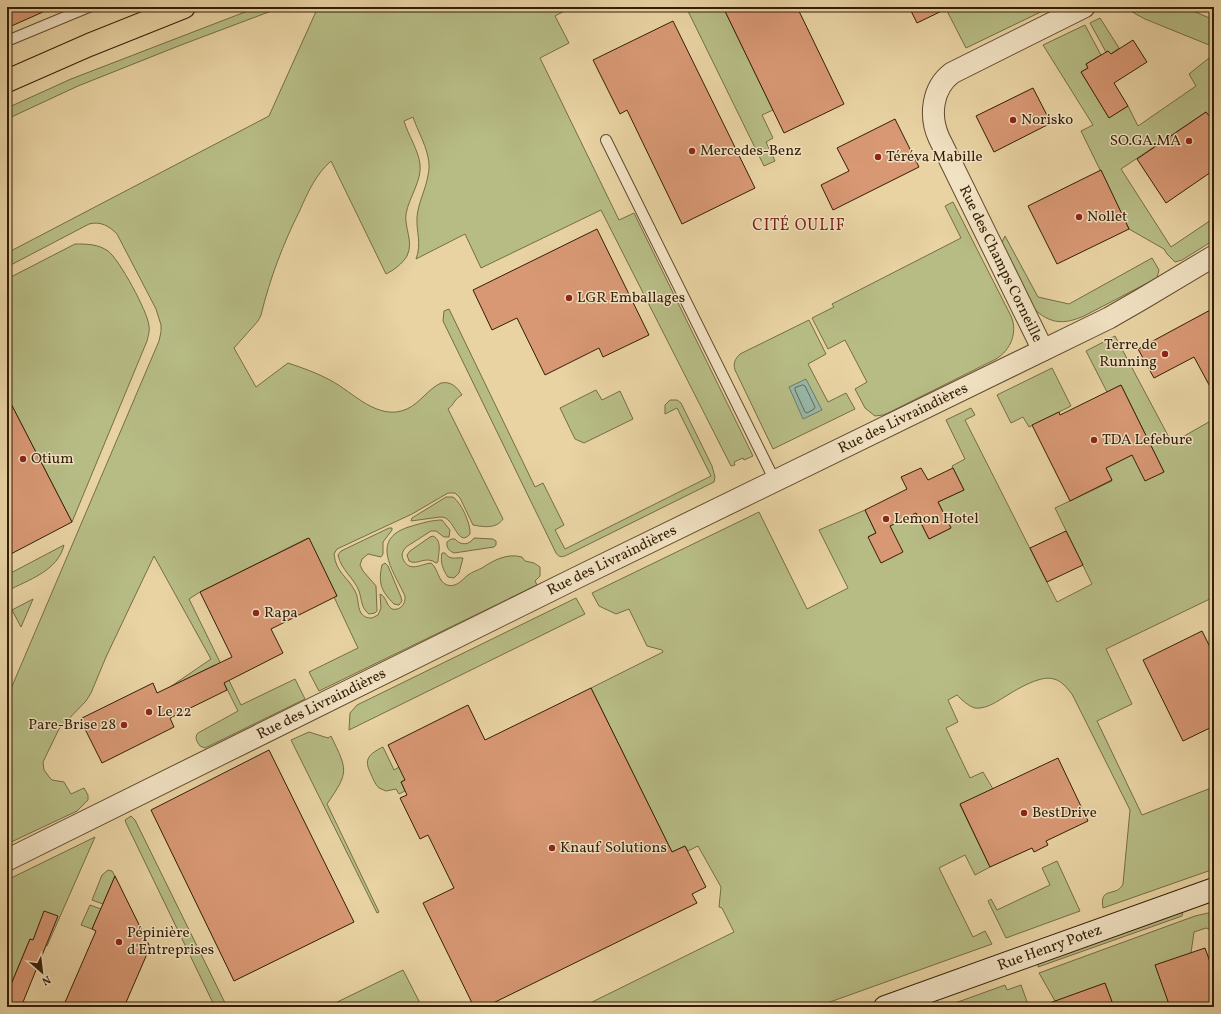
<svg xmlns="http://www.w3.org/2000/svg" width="1221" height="1014" font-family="Vollkorn,serif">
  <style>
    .green { fill: #b7bc85; stroke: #766d46 }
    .water { fill: #97b7a8; stroke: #6f7a68 }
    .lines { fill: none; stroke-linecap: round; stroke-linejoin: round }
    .shore { stroke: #666a58; stroke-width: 1 }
    .building { fill: #d89874; stroke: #341e07 }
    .lane-casing { stroke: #614b2e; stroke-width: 12 }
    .street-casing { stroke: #614b2e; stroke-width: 23 }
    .secondary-casing { stroke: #341e07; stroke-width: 24 }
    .primary-casing { stroke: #341e07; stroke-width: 24 }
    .lane { stroke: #f1e2c3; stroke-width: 10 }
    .street { stroke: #f1e2c3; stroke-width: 21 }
    .secondary { stroke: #f1e2c3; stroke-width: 22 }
    .primary { stroke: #e9d3a3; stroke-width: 22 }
    .poi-dot { fill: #8f2418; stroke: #f1e2c3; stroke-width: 1.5 }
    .labels { text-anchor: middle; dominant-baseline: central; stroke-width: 3; stroke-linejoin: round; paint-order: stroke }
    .poi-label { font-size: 15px; fill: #341e07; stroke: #f1e2c3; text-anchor: start }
    .street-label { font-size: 15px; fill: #341e07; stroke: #f1e2c3 }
    .neighbourhood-label { font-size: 16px; letter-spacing: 1px; fill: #7a1f14; stroke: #f1e2c3 }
  </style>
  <rect width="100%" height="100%" fill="#e9d3a3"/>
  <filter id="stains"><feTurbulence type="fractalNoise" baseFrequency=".005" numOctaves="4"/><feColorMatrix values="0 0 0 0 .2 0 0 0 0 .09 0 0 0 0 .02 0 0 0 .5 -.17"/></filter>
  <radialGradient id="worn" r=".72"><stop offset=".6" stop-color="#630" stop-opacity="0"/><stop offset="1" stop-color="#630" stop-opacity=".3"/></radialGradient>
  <!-- green -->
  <path class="green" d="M258,7H282L181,45L78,86L7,119V108L71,79Z
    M318,7H572L555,16L569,43L540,58L619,220L634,213L753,456L744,460L743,458L734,462L735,465L731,466L601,210L481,268L465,234L416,259C422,243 416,232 417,217C418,203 426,189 428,175C433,156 419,135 413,117L404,121C408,135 418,149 420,164C422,181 409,197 406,214C404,227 414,242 407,256C402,264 394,270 386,274L331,161C316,174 308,192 300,210C283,244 270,278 261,315L258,321L234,348L256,387L288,363C303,368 317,373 330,380C353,392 378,422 407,409C420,403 428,389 441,383C451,381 457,387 462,395C454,399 454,405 448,409L503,519C496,529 484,527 473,525L460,498L455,493H448L412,514L337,549L334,554C336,573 348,577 355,591C359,598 357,606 361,613C364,617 367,618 372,618L378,615L381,608L380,594C386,596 386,605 392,609C400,611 406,604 405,596C393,570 368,538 412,526C422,523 432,520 442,520L450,530L449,537H444L436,531H431L406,547C403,551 401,554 403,559C409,573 421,564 431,563C438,568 438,582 447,585C456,588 462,580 468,575C472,572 478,570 482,568C494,560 507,553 522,557L525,561L534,563L540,567V576L535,581L537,585L319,691L309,672L358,648L334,597L337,596L308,538L200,592L189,599L241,705L295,679L305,699L205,748L200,746C197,742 194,737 198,733L238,711L215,665L170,687L211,659L154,556L106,657L91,693L86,701L59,729L43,762L44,770L50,778L52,780L64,782L71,794L84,788L88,795V800L77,811L7,844V698L159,341L161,332V325L156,309L117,234C109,226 101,221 89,224L7,267V253L269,116Z
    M686,7H723L773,110L762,115L773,138L766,142L775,161L764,166Z
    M948,7H1051L966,48L946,9Z
    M1127,7H1184L1214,20V47L1145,19L1134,13Z
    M1100,18L1119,48L1111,54L1108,51L1106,52L1090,23Z
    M1085,25L1101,55L1086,64L1088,68L1081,72L1109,117L1128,106L1138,126L1196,86L1189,74L1214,54V122L1206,112L1121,169L1171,247L1214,218V240L1182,260L1175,262L1167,254L1164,249L1129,229L1081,131L1093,125L1043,45Z
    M953,202L1011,316C1018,332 1011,350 996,359L888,413L883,415L875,416L865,408L855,389L867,382L845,340L828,349L812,318L834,307L832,304L961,238L945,206Z
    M1005,236L1038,297L1069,304L1152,258L1159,270L1157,278L1084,316C1063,325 1050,324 1033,308L1001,244Z
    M75,244C87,244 98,244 108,251C119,259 148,312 149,326C150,331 148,336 147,341L72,522L7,396V279Z
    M449,309L535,487L543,483L564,525L555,530L565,549L711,476L677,408L665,414V405L670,400H677L681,403L712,466L715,477L714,482L567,555C563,557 559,558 556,553L443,321L444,311Z
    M809,320L826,354L808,364L828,402L846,393L855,409L773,449L735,370C733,363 735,359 740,354Z
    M1115,336L1172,443L1214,419V435L1211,437L1214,442V597L1106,649L1132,704L1097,721L1142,815L1211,788L1214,796V869L1103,908C1099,885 1117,898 1123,884L1130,810L1072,694C1067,688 1062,681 1054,679C1039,674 1011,693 998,701C991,705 983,709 975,708C968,706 962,700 957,695L948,700L958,722L946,728L970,778L983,772L993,789L960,805L990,867L975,875L965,855L939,868L973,937L985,931L992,944L816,1007H582L734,932L722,908L719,907L721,887L698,846L688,851L685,846L672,852L591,688L663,652L662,650L647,646L629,609L616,614L599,606L592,593L759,512L807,609L848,588L819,530L865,510L876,533L868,537L916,513L929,539L951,528L938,502L964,490L952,466L965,459L946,420L971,408L975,415L965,420L1057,602L1092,584L1055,508L1112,481L1106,468L1132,455L1164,472L1121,385L1107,392L1086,351Z
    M1052,368L1071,406L1029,427L1023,417L1011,423L997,395Z
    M596,390L602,400L620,391L633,419L584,443L575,439L560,408Z
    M446,497H453C461,502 471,524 470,534C460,546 455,526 449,521C447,518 444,517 440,517L411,521L412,518Z
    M389,528H392V530L383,542V554L381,557L368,554L362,559L360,565L363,571L376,586L377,611L375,613L369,614C361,608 362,600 359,591C354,578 341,570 338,555L341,551Z
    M433,536C443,541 438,554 438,562L436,563C426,555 417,566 409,561L407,555L410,551L430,537Z
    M474,538L493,539L496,541V545L494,547L454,553C449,551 446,547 447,542L451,539H455C461,546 469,545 474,538Z
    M64,545C58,571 28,580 7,591V575Z
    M442,553H445C450,561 456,557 463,558L459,573L454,578L448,577C443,570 440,562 442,553Z
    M385,563L388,566L401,597L402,601L399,605L394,604C381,591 378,583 382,565Z
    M576,598L585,614L349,730L350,713L357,705Z
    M33,599L21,627L12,610Z
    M309,732L328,738L331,736C348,771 349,772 327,804L379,912L377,913L291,740Z
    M383,747L394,770L399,767L424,770L401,782L405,791L399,794L396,789L386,791L379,788C375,784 373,779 371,774C363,759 369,754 383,747Z
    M131,816L135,820L227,1007H212L213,1003L126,823L125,820Z
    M95,837L47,946L30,939L7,994V880Z
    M1057,861L1080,911L1006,938L988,901L991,899L997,910L1050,885L1042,868Z
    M108,870L112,871L115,876L103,904L92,900L102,875Z
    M90,905L101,909L92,929L81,925Z
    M1183,911L1182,916L1038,967L1039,961Z
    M1208,913L1214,914V931L1206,928L1194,932L1191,953L1170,1007H1114L1055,1001L1039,973L1195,916Z
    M403,970L422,1007H327Z
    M1005,985L1007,990L1021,985L1029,1007H944Z"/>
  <!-- water -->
  <path class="water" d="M806,379L822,410L803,419L789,387Z"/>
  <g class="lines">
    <!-- shore -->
    <path class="shore" d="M803,385L805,386L815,407L814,409L807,413L805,412L795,390V388Z"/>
  </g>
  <!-- building -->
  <path class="building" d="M7,7H54L7,28Z
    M723,7H797L844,104L784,133Z
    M909,7H950L917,23Z
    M673,21L755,188L682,224L627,110L620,114L593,60Z
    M1133,40L1147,62L1114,83L1128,106L1109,118L1081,72L1088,68L1086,64L1108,51L1111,54Z
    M1033,88L1051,123L994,152L976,116Z
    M1206,112L1214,122V170L1166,203L1137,159Z
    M895,119L919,167L833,210L821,185L849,171L837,148Z
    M1101,170L1129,229L1057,264L1028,206Z
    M597,229L649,335L603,357L599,348L545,375L517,318L492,330L473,290Z
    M1214,308V394L1194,357L1154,378L1138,349Z
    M1121,385L1164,472L1145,481L1132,455L1106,468L1112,480L1070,501L1032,425L1059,412L1060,415Z
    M7,396L72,522L7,556Z
    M921,468L928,480L953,468L964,490L938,502L951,528L929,539L916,513L890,526L903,552L881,563L868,537L876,533L865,510L907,489L901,477Z
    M1066,531L1083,565L1047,582L1030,548Z
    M309,538L337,596L271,629L283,653L224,683L227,690L170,718L174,727L102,763L80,719L153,683L157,693L232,657L200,592Z
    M1202,631L1214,655V726L1183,741L1143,660Z
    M591,688L672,852L685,846L706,887L692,894L697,903L485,1007H474L423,903L454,888L428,835L420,839L400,798L407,795L401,782L405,780L388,745L468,705L485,740Z
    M269,750L354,922L234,981L151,810Z
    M1058,758L1088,821L1046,841L1048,845L1034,852L1032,848L990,867L960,804Z
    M115,876L150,947L124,1007H63L96,931L92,929Z
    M44,911L58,916L21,1007H7V994L30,939L33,940Z
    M1205,948L1214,973V1007H1170L1155,965Z
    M1105,983L1114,1007H1045L1044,1005Z"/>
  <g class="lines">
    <defs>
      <path id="lane" d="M7,41L89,7
        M606,140L775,481"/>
      <g id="street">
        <path d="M1043,350L939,138C929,116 932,88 952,73L1084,7"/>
        <path id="s1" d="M7,860L576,578L1109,318L1142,299L1214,256"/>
      </g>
      <g id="secondary">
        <path id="s2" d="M885,1007L1214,889"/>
      </g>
      <path id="primary" d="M7,81L89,45L184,7"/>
    </defs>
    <!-- lane casing -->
    <use href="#lane" class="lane-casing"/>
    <!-- street casing -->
    <use href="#street" class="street-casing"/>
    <!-- secondary casing -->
    <use href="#secondary" class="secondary-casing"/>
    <!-- primary casing -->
    <use href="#primary" class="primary-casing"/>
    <!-- lane -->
    <use href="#lane" class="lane"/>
    <!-- street -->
    <use href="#street" class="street"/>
    <!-- secondary -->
    <use href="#secondary" class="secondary"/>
    <!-- primary -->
    <use href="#primary" class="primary"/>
  </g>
  <!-- markers -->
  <g class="poi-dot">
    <circle cx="1013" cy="120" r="4"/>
    <circle cx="1189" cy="141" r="4"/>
    <circle cx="692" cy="151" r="4"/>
    <circle cx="878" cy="157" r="4"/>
    <circle cx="1079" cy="217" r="4"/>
    <circle cx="569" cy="298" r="4"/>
    <circle cx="1165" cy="354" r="4"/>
    <circle cx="1094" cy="440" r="4"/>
    <circle cx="23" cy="459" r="4"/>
    <circle cx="886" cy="519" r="4"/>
    <circle cx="256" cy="613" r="4"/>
    <circle cx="149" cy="712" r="4"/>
    <circle cx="124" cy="725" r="4"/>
    <circle cx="1024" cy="813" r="4"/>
    <circle cx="552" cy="848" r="4"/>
    <circle cx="119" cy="942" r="4"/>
  </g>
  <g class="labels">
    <!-- poi labels -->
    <g class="poi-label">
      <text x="1021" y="120">Norisko</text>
      <text x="1181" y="141" text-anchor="end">SO.GA.MA</text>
      <text x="700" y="151">Mercedes-Benz</text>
      <text x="886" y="157">Téréva Mabille</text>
      <text x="1087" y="217">Nollet</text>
      <text x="577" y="298">LGR Emballages</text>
      <text x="1157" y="345" text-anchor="end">Terre de<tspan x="1157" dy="17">Running</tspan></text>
      <text x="1102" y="440">TDA Lefebure</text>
      <text x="31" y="459">Otium</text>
      <text x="894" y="519">Lemon Hotel</text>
      <text x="264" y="613">Rapa</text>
      <text x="157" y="712">Le 22</text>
      <text x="116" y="725" text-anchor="end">Pare-Brise 28</text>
      <text x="1032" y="813">BestDrive</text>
      <text x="560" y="848">Knauf Solutions</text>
      <text x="127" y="933">Pépinière<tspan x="127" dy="17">d'Entreprises</tspan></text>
    </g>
    <!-- street labels -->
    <g class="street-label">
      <text transform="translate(1000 264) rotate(64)">Rue des Champs Corneille</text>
      <text stroke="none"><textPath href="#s1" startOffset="999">Rue des Livraindières</textPath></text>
      <text stroke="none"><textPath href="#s1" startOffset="675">Rue des Livraindières</textPath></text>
      <text stroke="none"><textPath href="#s1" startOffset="351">Rue des Livraindières</textPath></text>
      <text stroke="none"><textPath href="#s2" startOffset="175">Rue Henry Potez</textPath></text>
    </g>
    <!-- neighbourhood labels -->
    <g class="neighbourhood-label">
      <text x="799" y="226">CITÉ OULIF</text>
    </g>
  </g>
  <!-- margin -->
  <rect width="1221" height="1014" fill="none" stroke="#e9d3a3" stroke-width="24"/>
  <rect x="8" y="8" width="1205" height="998" fill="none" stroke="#341e07" stroke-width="2"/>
  <rect x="12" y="12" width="1197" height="990" fill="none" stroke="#341e07"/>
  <!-- north arrow -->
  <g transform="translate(42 972) rotate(152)" stroke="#f1e2c3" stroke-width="3" paint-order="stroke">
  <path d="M0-3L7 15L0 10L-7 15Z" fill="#341e07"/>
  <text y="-6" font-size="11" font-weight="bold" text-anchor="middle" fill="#341e07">N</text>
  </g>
  <rect width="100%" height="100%" filter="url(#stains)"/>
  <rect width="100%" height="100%" fill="url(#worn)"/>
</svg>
